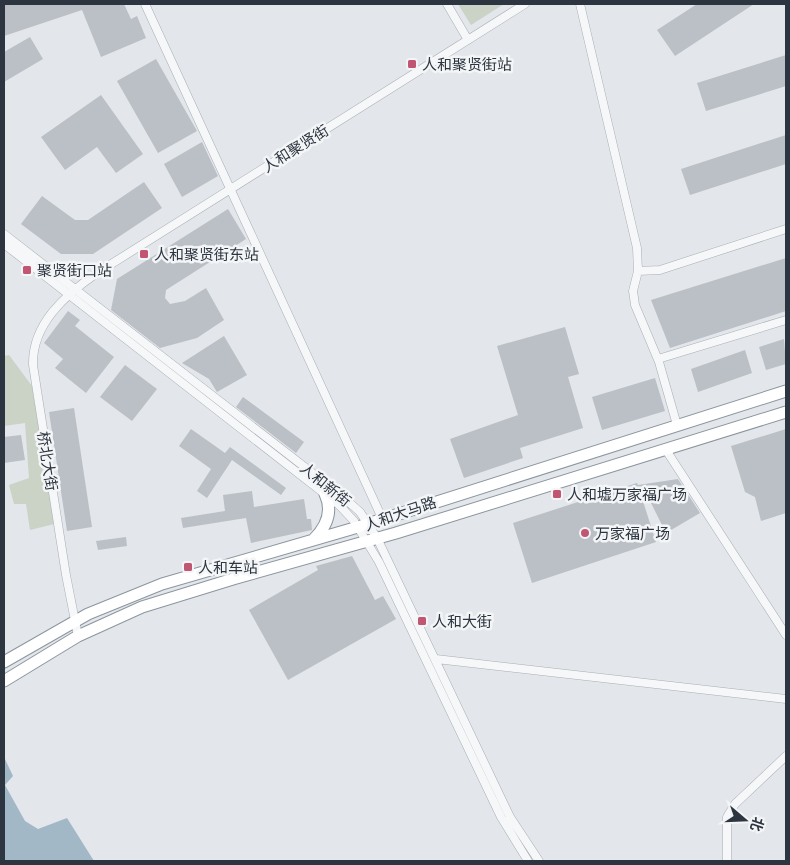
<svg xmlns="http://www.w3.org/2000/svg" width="790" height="865" font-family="Commissioner,'Noto Sans SC',sans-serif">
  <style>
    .green { fill: #cad3c5 }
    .water { fill: #a2b8c6 }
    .building { fill: #bbc0c6 }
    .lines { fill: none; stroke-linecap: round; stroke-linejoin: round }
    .minor-casing { stroke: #a9aeb4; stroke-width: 9 }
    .highway-casing { stroke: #8c969f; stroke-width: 13 }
    .minor { stroke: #f5f7f8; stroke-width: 8 }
    .highway { stroke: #fff; stroke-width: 11 }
    .poi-dot { fill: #c15673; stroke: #f3f5f7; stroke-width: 2 }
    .labels { text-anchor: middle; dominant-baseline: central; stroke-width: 5; stroke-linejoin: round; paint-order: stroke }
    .poi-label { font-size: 15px; fill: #2d3640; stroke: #f3f5f7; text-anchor: start }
    .street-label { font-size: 15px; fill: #2d3640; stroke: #f3f5f7 }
  </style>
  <rect width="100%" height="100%" fill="#e3e6ea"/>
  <!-- green -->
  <path class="green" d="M458,4H504L471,25Z
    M9,355L32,386L54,524L30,530L26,504H14L9,485L29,478L25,423L4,426V356Z"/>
  <!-- water -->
  <path class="water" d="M4,757L13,776L5,785L25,821L38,829L67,818L94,861H4Z"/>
  <!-- building -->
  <path class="building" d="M4,4H124L131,19L137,16L146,38L101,57L82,10L4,36Z
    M697,4H754L675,56L657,30Z
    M30,37L43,59L4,82V52Z
    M786,55V86L706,111L697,83Z
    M156,59L197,131L158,153L117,81Z
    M101,95L143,154L116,173L97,147L65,170L41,137Z
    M786,135V164L690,195L681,169Z
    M202,142L218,176L182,197L164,164Z
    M144,182L162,208L93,254H61L21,224L42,196L75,220H88Z
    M228,209L246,239L166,290L165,298L170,304L185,301L206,288L224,320L197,338L160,348L111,310L117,279Z
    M786,258V311L670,348L651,300Z
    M68,311L80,320L75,326L114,357L86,393L55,368L63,359L44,343Z
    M565,327L579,374L568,377L583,428L520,448L523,458L464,478L450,439L518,415L497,346Z
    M224,336L247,375L217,392L209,379L182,363Z
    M784,339L786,364L766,370L759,347Z
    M745,350L752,373L698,392L691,369Z
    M125,365L157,389L132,421L100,397Z
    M655,378L665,411L602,430L592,397Z
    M243,397L304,442L296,453L236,407Z
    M74,408L92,527L67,531L49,412Z
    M191,429L225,453L230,447L286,488L281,495L232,460L207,498L197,491L211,469L179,446Z
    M786,429V513L761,521L755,497L745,492L731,446Z
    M21,435L25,460L4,463V437Z
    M678,479L700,513L666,533L646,493L641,495L656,542L532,583L513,523L637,483L638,485Z
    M252,491L254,507L304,499L307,519H311L312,530L251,543L246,518L183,528L181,518L225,511L223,495Z
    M126,537L127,546L98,550L96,541Z
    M352,556L375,600L383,596L396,619L288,680L249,610L318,570L316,566Z"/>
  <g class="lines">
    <defs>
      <path id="minor" d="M145,4L382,518
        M447,4L468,40
        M580,4L637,248L638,271L633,291L635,305L659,362L677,425
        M4,234L342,496L360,512L377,538L510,817L539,861
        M4,244L339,505L354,521L379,562L501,817L528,861
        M638,271L660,270L786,229
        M658,359L786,320
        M666,450L786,635
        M78,636L66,575L33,365C32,324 65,295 97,273L525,4
        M436,659L786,699
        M727,861V817L735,804L786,756"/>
      <path id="highway" d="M314,539C327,526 333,511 325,494
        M4,662L88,614L162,584L358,527L786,391
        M4,681L78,636L142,607L233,579L396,533L786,412"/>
    </defs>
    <!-- minor casing -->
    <use href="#minor" class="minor-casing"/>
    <!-- highway casing -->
    <use href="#highway" class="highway-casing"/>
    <!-- minor -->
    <use href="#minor" class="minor"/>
    <!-- highway -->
    <use href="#highway" class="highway"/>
  </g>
  <!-- markers -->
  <g class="poi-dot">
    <rect x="407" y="59" width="10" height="10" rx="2.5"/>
    <rect x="139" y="249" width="10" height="10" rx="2.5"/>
    <rect x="22" y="265" width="10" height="10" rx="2.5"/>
    <rect x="552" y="489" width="10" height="10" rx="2.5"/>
    <circle cx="585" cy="533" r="5"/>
    <rect x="183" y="562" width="10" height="10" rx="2.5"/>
    <rect x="417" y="616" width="10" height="10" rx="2.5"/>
  </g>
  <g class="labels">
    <!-- poi labels -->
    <g class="poi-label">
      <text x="422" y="64">人和聚贤街站</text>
      <text x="154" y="254">人和聚贤街东站</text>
      <text x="37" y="270">聚贤街口站</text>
      <text x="567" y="494">人和墟万家福广场</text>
      <text x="595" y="533">万家福广场</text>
      <text x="198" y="567">人和车站</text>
      <text x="432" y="621">人和大街</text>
    </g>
    <!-- street labels -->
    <g class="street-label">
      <text transform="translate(295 148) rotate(-32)">人和聚贤街</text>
      <text transform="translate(48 461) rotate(81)">桥北大街</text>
      <text transform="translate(326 484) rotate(39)">人和新街</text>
      <text transform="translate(400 513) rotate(-19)">人和大马路</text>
    </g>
  </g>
  <!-- border -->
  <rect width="790" height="865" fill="none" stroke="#2d3640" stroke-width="10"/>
  <!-- north arrow -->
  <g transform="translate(745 820) rotate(109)" stroke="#f3f5f7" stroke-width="4" paint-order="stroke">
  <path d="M0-4L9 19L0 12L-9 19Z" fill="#2d3640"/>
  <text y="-8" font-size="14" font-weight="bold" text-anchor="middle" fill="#2d3640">北</text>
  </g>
</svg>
